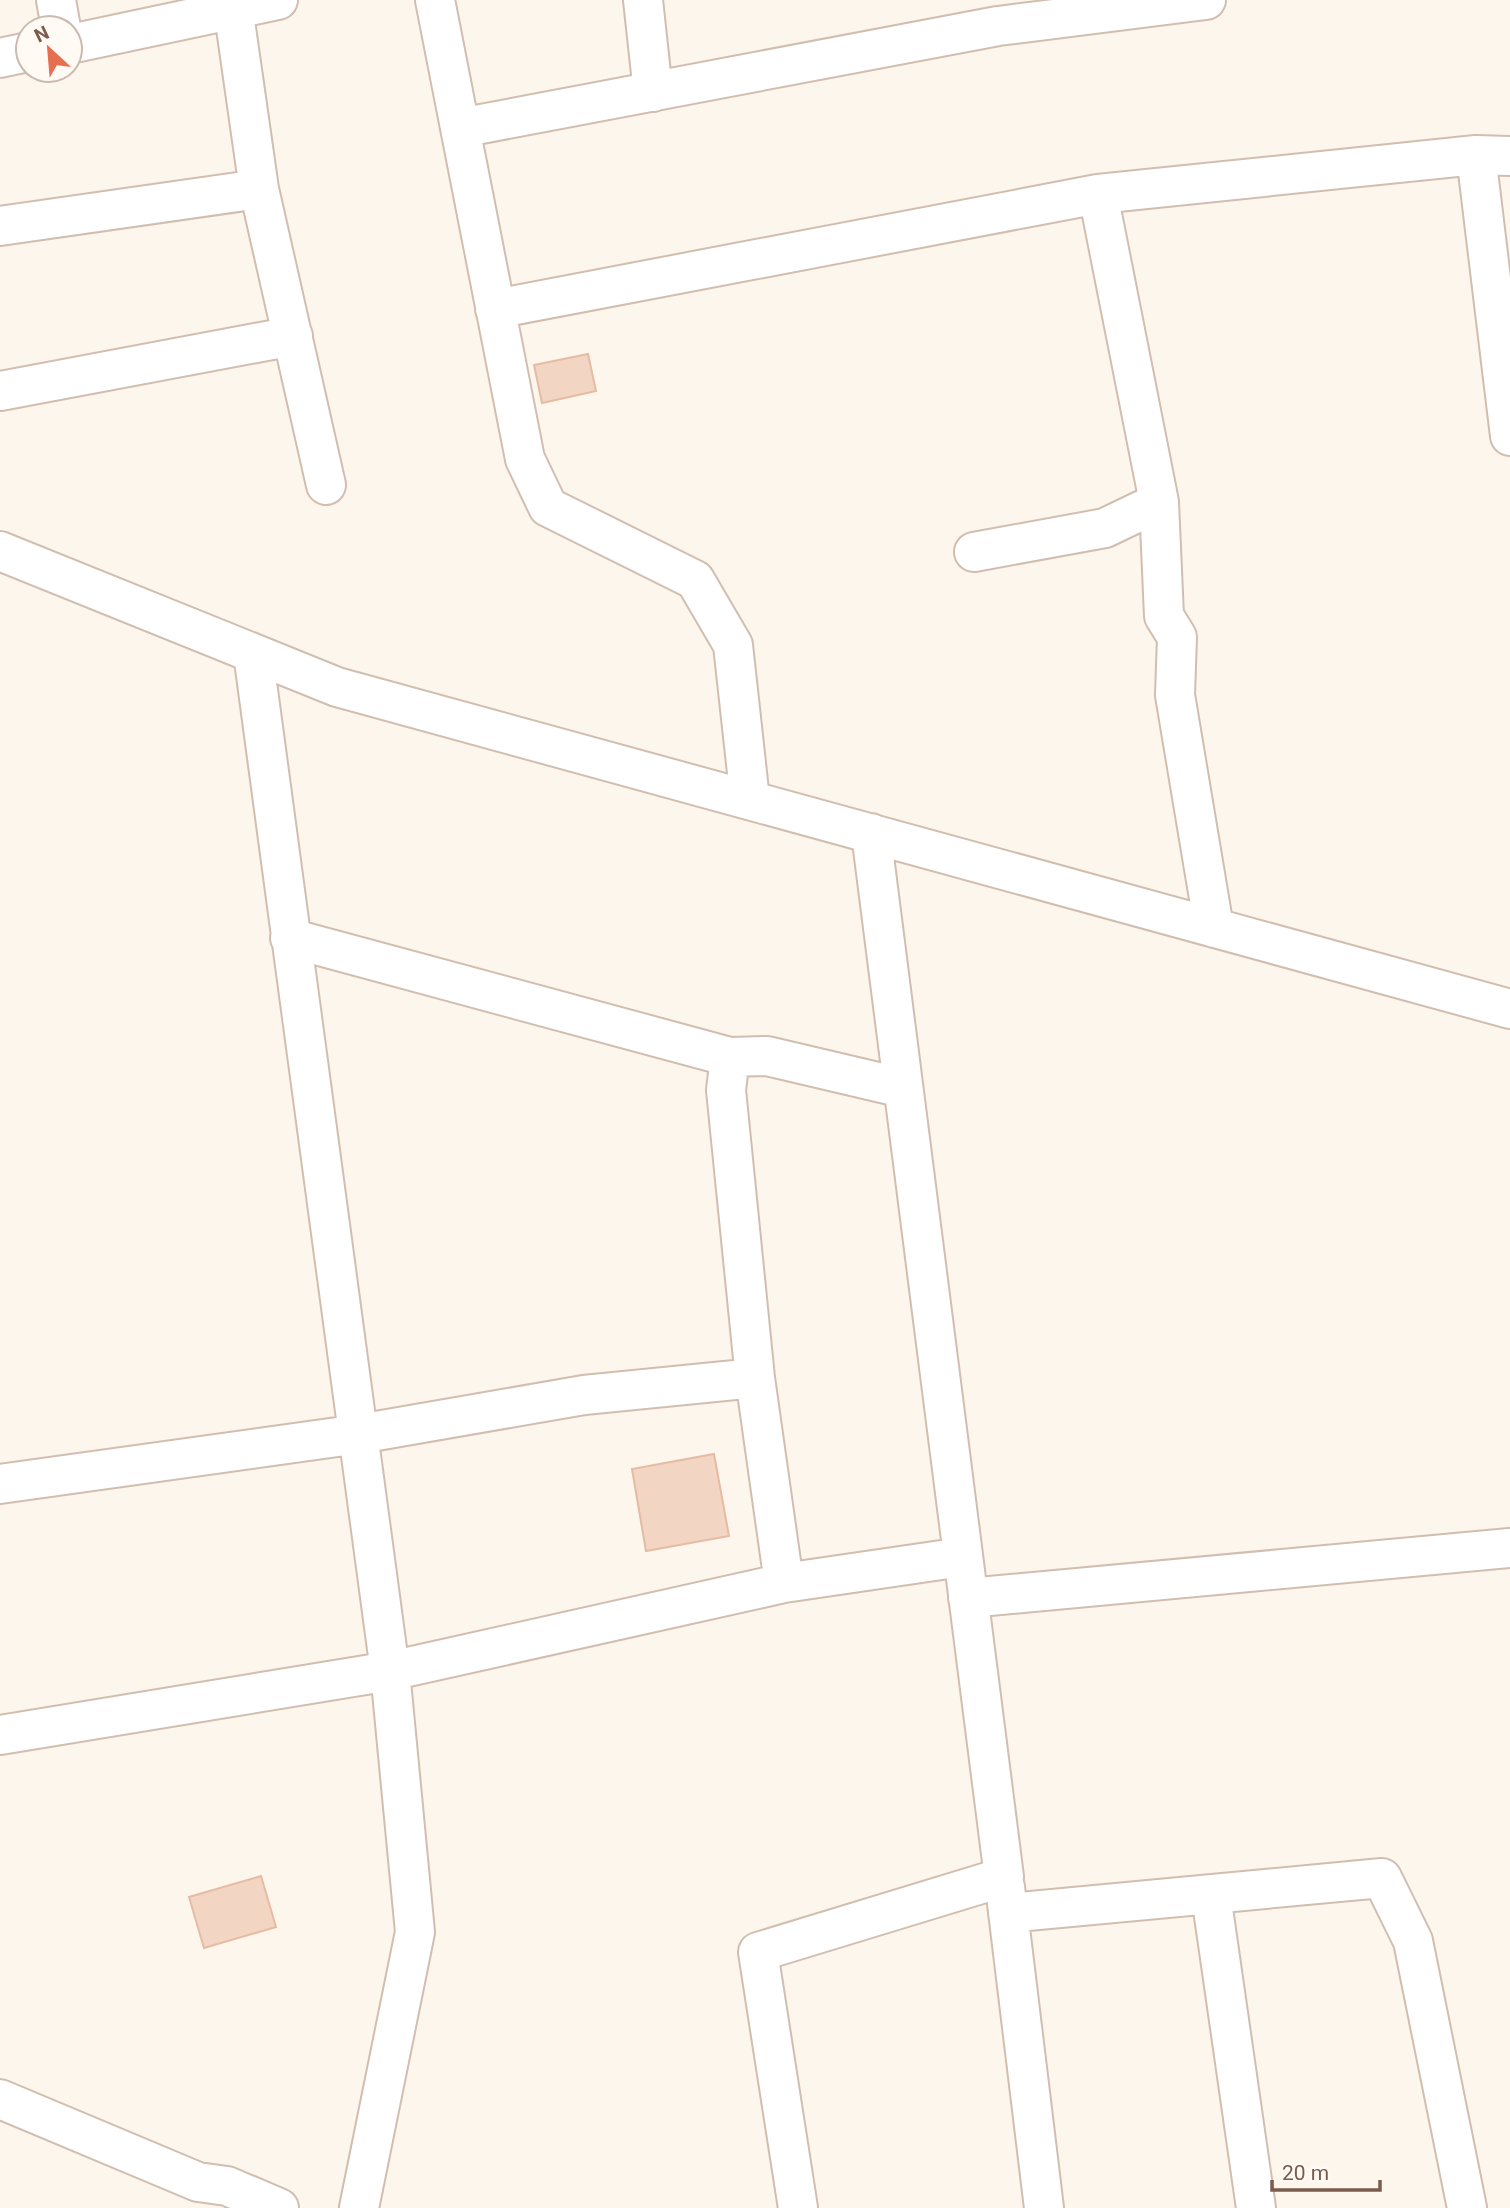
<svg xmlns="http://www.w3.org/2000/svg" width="1510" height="2208" font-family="Roboto,sans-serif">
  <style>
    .building { fill: #f3d5c3; stroke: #e6bba3; stroke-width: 2 }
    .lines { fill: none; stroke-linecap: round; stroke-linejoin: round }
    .minor-casing { stroke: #d1beb0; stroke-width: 42 }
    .minor { stroke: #fff; stroke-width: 38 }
  </style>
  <rect width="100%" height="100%" fill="#fdf6ec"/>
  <!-- building -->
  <path class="building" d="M588,354L596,391L542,403L534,365Z
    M714,1454L729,1536L646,1551L632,1469Z
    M261,1876L276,1927L204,1948L189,1897Z"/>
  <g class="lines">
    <defs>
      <path id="minor" d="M56,0L61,28
        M232,0L259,189L326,485
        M435,0L525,459L548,507L695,580L733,645L750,800
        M643,0L653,92
        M70,44L278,0
        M0,58L28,52
        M460,128L998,26L1206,0
        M1476,155L1510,156
        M1098,194L1476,155L1510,436
        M0,226L259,189
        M495,309L1098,194L1159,502L1105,528L974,552
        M0,391L293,336
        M1159,502L1164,616L1177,637L1175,695L1214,928
        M0,551L337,687L1510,1009
        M253,653L390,1671L415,1932L359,2208
        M290,938L730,1057L767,1056L903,1088
        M730,1057L726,1090L755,1378L784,1583
        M0,1484L359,1434L584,1395L755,1378
        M968,1598L1510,1548
        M0,1735L390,1671L784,1583L962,1557
        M1005,1887L1044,2208
        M1211,1895L1256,2208
        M1008,1913L1382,1878L1413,1941L1467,2208
        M0,2099L198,2182L227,2186L279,2208
        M798,2208L758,1952L1004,1877L871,833"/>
    </defs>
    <!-- minor casing -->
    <use href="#minor" class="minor-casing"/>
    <!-- minor -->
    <use href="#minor" class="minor"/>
  </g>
  <!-- north arrow -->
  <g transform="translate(49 49) rotate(334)"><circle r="33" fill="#fffaf3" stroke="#cabbb1" stroke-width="2"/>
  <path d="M0-5L12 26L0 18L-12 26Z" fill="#e76f51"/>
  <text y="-10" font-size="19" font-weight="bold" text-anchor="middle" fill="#7a5c4d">N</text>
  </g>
  <!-- scale -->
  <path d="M1272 2180v10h108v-10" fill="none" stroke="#7a5c4d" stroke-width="3.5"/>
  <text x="1282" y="2180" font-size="21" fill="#7a5c4d" stroke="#fffaf3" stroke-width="5" paint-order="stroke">20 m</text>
</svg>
